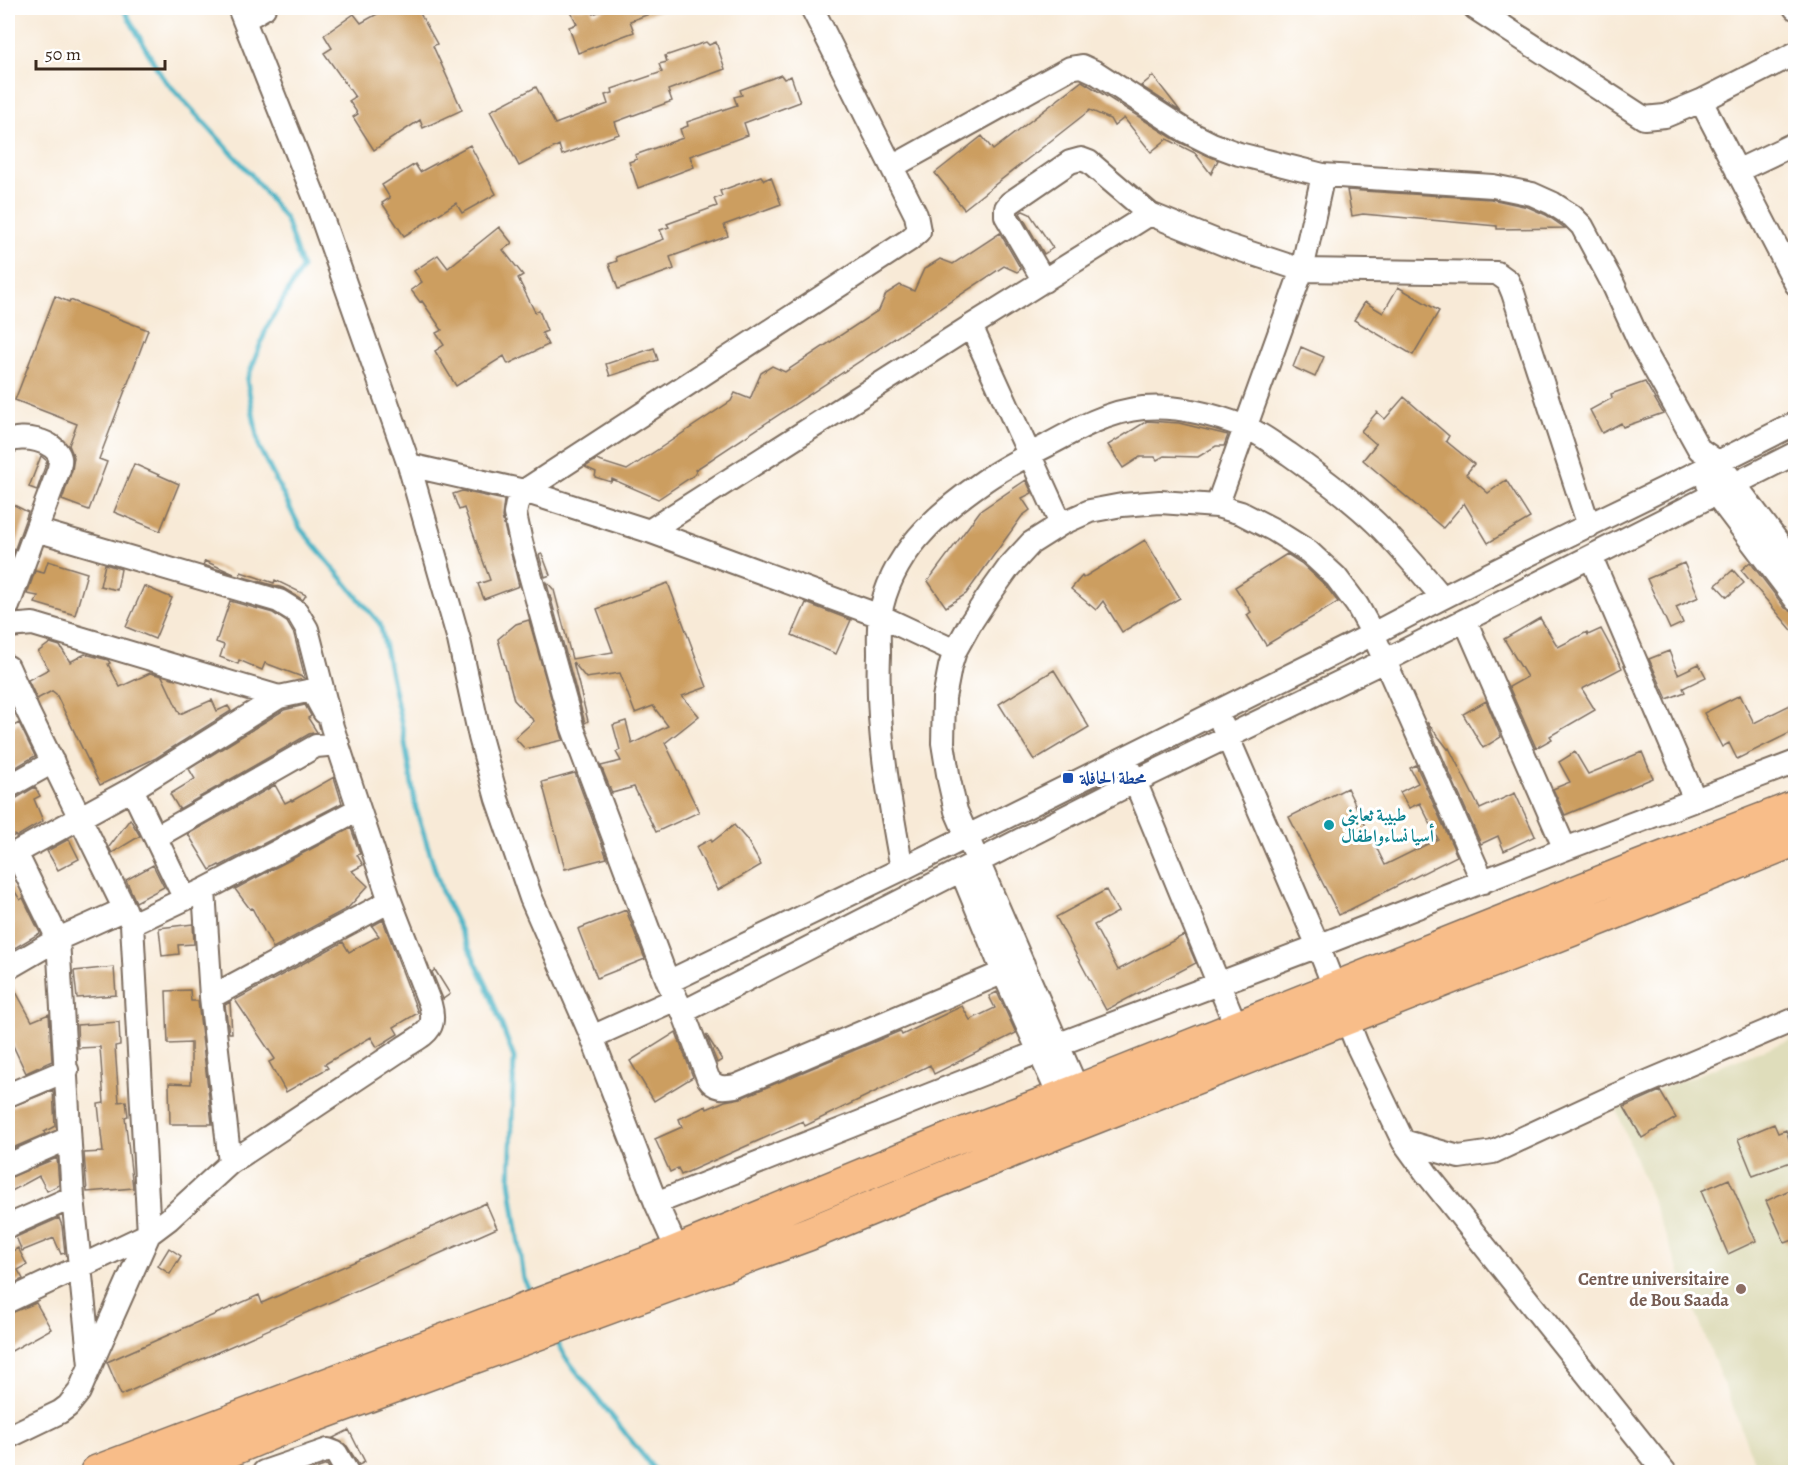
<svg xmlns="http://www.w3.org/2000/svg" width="1803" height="1480" font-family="Alegreya,Amiri,serif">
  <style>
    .built { fill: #dfddbb }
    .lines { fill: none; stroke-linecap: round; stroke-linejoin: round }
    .stream { stroke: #47b3c5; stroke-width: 5 }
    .building { fill: #cc9e61 }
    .minor-casing { stroke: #7d6d5f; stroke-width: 26 }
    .highway-casing { stroke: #7d6d5f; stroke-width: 36 }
    .minor { stroke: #fff; stroke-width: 22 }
    .highway { stroke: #f8bd89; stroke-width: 33 }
    .transit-dot { fill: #1a4fb4; stroke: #fff; stroke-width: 2 }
    .culture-dot { fill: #0f9aa8; stroke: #fff; stroke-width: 2 }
    .education-dot { fill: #8d6e63; stroke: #fff; stroke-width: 2 }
    .labels { text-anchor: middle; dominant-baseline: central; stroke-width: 6; stroke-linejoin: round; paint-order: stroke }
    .transit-label { font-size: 18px; font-weight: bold; fill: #164399; stroke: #fff; text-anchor: start }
    .culture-label { font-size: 18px; font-weight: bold; fill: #0d838f; stroke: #fff; text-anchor: start }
    .education-label { font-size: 18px; font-weight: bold; fill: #785e54; stroke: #fff; text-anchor: end }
  </style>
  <rect width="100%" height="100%" fill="#fff"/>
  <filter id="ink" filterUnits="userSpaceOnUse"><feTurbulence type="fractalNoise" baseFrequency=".0167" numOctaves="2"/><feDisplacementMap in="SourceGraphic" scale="12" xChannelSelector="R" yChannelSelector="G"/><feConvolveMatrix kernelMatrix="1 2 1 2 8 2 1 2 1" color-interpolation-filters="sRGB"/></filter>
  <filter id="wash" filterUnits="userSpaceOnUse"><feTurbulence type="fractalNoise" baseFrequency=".008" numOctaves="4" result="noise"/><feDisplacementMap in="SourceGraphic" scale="24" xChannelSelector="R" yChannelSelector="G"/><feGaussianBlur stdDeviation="1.35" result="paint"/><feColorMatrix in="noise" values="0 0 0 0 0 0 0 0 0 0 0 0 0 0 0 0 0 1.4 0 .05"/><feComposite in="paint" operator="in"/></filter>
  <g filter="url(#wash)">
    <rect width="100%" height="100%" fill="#f8ead7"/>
    <!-- built -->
    <path class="built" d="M1795,1038V1472H1758L1615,1106Z"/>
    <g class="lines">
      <!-- stream -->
      <path class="stream" d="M123,8L162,77L250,173L286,220L302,268L267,327L247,380L259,447L300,528L380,624L403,731L416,809L442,892L487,986L514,1058L510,1181L524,1279L533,1296
        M556,1338L565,1357L656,1472"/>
    </g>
    <g id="blocks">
      <!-- building -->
      <path class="building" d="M388,8H417L437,44L433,46L462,110L423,128L420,120L374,150L353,117L358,114L349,101L355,97L324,53L332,48L324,35L354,14L361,23Z
        M569,8H592L593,14L610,8H662L663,9L630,21L634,32L578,53L569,27L577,24Z
        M706,42L709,45L716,42L725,69L668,90L672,101L615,122L619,134L562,155L559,145L519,166L490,111L536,87L555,124L608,104L605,95L613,93L612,89L662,72L659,64L667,62L665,56Z
        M781,75L784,79L791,76L800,102L744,123L748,135L690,156L694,167L638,188L629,162L637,159L635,155L683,138L680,129L688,126L687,122L737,105L734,97L742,95L740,90Z
        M1153,76L1181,112L1141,86Z
        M1082,81L1179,142L1218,160L1211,174L1195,153L1167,139L1151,152L1124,118L1114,126L1110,119L1090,110L964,209L935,173L982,136L993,150Z
        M470,145L496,194L462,213L456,203L404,236L382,203L390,198L382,185L415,164L420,172Z
        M761,176L764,180L771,177L781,204L724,225L728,236L670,257L674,269L618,289L609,264L617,261L616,257L664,239L660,230L669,227L667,224L717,206L714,199L722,196L720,191Z
        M1347,190L1491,199L1528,207L1546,215L1565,228L1497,229V226L1363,214L1352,216Z
        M1023,211L1030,214L1053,248L1044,254L1020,213Z
        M499,227L512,243L503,250L523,275L518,278L535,312L539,310L547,331L542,333L548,345L508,364L504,356L456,386L435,351L444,345L436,333L442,330L422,301L420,302L411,290L422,282L414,271L438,255L448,268Z
        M1000,233L1021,269L1017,272L1004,266L695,470L697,473L658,499L612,479L611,482L595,477L596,472L585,467L596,460L627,470L731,401L735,393L750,399L761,373L772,366L785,372L879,310L886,294L900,285L914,291L924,269L940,259L953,264Z
        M1398,287L1439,311L1413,355L1354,320L1365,302L1383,313Z
        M55,296L69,302L70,300L148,330L99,459L107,462L89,510L62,500L72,470L74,457L69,445L77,424L15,400Z
        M1301,347L1324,357L1315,377L1293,367Z
        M654,348L658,360L610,376L606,364Z
        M1645,382L1663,413L1623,427L1621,423L1602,433L1590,410L1612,398L1611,394Z
        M1404,397L1449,436L1446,441L1474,464L1466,474L1488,493L1506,480L1530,518L1488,543L1464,503L1443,528L1363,460L1376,444L1361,431L1377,412L1385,419Z
        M1147,421L1179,423L1228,435L1224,446H1216L1198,457L1164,456L1157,460L1155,457H1140L1123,468L1108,445Z
        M41,456L47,461L37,490L29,487Z
        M134,464L179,484L160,531L114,512Z
        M1026,480L1032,493L1022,498L1030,510L1022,516L966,594L946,607L928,581L980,511Z
        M462,491L504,500L502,517L519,586L484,599L478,584L490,580L464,508L459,510L453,494Z
        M8,502L28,512L8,568Z
        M1145,540L1180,598L1122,632L1103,601L1096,610L1071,589L1082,576L1083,578Z
        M542,554L550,575L545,577L539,555Z
        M1287,554L1301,563L1325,585L1338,602L1266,645L1247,615L1251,612L1235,587Z
        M48,561L87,573L75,615L35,603L38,596L27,594L35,571L44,573Z
        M205,561L234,574L203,565Z
        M1750,562L1785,608L1796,613V635L1741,570Z
        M1684,563L1699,597L1676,607L1683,623L1670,629L1647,579Z
        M105,564L121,569L117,590L100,586Z
        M1733,570L1744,583L1727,597L1716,585Z
        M241,572L274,583L275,580L306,595L303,600L283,588L240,576Z
        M546,581L554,590L572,659L613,652L597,609L668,583L707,687L682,696L699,716L665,743L699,812L656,832L634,787L612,793L601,766L621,761L616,752L620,750L613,725L626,721L632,744L668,726L653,706L635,713L620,673L586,678L573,662L588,721L585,723Z
        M144,586L172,598L155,639L126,627Z
        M230,601L273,613L287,622L294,634L305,678L265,663L262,670L239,660L238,664L220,657L224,645L216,642Z
        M806,603L851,620L836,654L792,635Z
        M1540,618L1558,647L1587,632L1588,635L1601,629L1622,668L1582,689L1595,710L1550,736L1552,739L1536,748L1509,687L1527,677L1504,639Z
        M529,620L563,740L525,749L515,738L534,721L514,700L498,639L516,624Z
        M50,643L60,646L70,662L85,654L108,660L110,663L108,664L120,687L150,673L162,676L180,714L212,700L217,711L228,706L231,711L156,758L100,785L56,694L52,691L37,699L28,680L49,669L38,652Z
        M1669,651L1678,674L1699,664L1706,677L1683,688L1685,692L1667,699L1649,659Z
        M1054,670L1089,727L1034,760L999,704Z
        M1740,695L1754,723L1796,702V730L1737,759L1729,743L1722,747L1704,713Z
        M1486,701L1501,737L1483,748L1463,714Z
        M305,705L311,716L308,718L317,732L309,734L179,809L170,794L195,779L189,769L284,710Z
        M1427,722L1448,749L1449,748L1480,809L1515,793L1535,836L1504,851L1498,836L1481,844Z
        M19,723L35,756L8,772V729Z
        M1575,752L1588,774L1642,752L1653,778L1565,815L1553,789L1570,782L1559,762Z
        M1416,765L1457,856L1339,915L1289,817L1347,788L1385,865L1438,839L1420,803L1409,808L1400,792L1418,783L1410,768Z
        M575,773L607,858L565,869L542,782Z
        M334,777L342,803L220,866L219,865L210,870L188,834L275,785L285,803L291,800L292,801Z
        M35,787L40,796L34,799L43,821L16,837L15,835L8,840V800L15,799Z
        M130,819L140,836L112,853L109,847Z
        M734,825L747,840L761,865L718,890L696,847L711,839L712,842Z
        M351,828L360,854L357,855L363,865L352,871L368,886L348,908L273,948L252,908L250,909L235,889Z
        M69,839L79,859L58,870L47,851Z
        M153,865L164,887L136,902L126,880Z
        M8,880L20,900L23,898L40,933L8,952Z
        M1106,890L1118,912L1094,925L1118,970L1184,935L1196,963L1106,1010L1056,917Z
        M626,910L645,959L597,978L578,929Z
        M383,920L418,1013L394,1027L398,1034L377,1047L371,1037L325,1064L328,1068L286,1092L269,1062L275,1059L235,1000L343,942L349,952L379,936L372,926Z
        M193,924L194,944L178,945L179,954L162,956L159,928Z
        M114,967L116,995L77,998L74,971Z
        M435,970L450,994L443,999L432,972Z
        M8,981H10L32,1021L49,1014L52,1061L26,1073L8,1035Z
        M190,990L191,1001H198L212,1124H170L169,1083L191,1084V1043L168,1044L166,991Z
        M997,992L1016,1033L934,1074L930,1065L805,1126L803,1121L681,1175L678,1168L670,1172L655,1139L682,1127L679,1119L706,1106L707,1109L725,1101L741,1098L900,1031L902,1035L962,1006L970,1020L995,1008L989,996Z
        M230,1002L232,1033H229L225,1005Z
        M119,1022L120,1045L115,1046L119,1102L126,1101L128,1116L125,1117L133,1188L87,1192L84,1153L103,1152L98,1104L104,1103L100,1047L78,1048L77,1025Z
        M676,1032L693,1077L654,1101L630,1061Z
        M706,1034L722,1060L717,1063Z
        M53,1090L55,1126L44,1132L45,1134L8,1150V1108Z
        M1660,1091L1676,1118L1642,1138L1624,1107Z
        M1774,1124L1778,1133L1786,1130L1796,1160L1753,1176L1738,1139Z
        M57,1158L59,1185L47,1191L39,1176L8,1193V1178Z
        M1729,1179L1756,1241L1728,1254L1701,1191Z
        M1796,1187V1239L1785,1243L1766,1201Z
        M486,1203L497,1228L121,1395L107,1362L259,1295L262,1303Z
        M59,1218L62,1226L65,1253L61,1254L54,1238L22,1251L16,1237Z
        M18,1248L27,1265L18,1270L23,1279L8,1286V1251L9,1253Z
        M169,1248L181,1256L170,1274L158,1266Z
        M36,1303L51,1329L8,1353V1314Z
        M349,1430L365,1462L359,1465L347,1446L333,1438Z
        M327,1465L332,1473H304Z"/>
    </g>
  </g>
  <g filter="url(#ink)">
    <use href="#blocks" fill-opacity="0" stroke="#7d6d5f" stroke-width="1.5"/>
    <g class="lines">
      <defs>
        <path id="minor" d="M239,8L316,201L409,465L459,640L480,737L497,799L531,898L592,1037L656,1203L678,1252
          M812,8L916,215L919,231L909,240L524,491L517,503L515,514L521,542L572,726L668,982L683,1012L1134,782L1386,660L1796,453
          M1475,8L1644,118L1665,116L1701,101L1796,53
          M1795,8H1796
          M244,20L264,8
          M1701,101L1796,284
          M892,167L1070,68L1082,66L1095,72L1186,131L1212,144L1239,154L1323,175L1493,186L1532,194L1552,203L1572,216L1582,226L1613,284L1640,343L1699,449L1719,463L1796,566
          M1737,171L1796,143
          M1044,281L1006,216V208L1010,203L1070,162L1081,159L1089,162L1150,214L1226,245L1302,270L1497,273L1508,281L1513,293L1589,526
          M971,326L1061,524
          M8,442C21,434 56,440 60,458C61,462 59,465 59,469L36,530
          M409,465L524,491L649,531L880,616L955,651
          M1708,484L1796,600
          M1217,506L1302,270L1323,175
          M649,531L971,326L1150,214
          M1591,557L1695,800
          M8,606L36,530L279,601L297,612L307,629L332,727L359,809L390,901L430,1004C438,1032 423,1034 403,1048L230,1163L169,1219L149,1234L8,1301
          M1465,620L1565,849
          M8,626L33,624L279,697L312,690L324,712
          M8,667L28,712L132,924L149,1234L85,1378L79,1392L68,1406L60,1412L8,1437
          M1222,724L1318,946L1357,1045L1403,1141L1427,1174L1665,1472
          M1130,769L1236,1026
          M8,787L53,762
          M132,789L185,899
          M156,837L316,746L338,744
          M16,853L58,939L73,1197L90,1365
          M8,857L132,789L279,697
          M902,869C889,798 876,727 879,655C879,642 878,629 880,616C890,555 936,514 984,481C1004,467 1026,456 1048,445C1077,429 1109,411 1143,408C1176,405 1212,414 1243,426C1259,432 1275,445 1289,454C1320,476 1350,498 1377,524C1400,547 1421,572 1442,597
          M961,870L1003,972L1060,1098
          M204,890L211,997L230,1163
          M132,924L204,890L359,809
          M8,968L58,939L125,909
          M668,982L902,869L1373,634C1512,559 1656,495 1796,423
          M211,997L390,901
          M683,1012L708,1078C715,1089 724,1088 736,1086L1023,964
          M592,1037L676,999
          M1078,1091L956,811L949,780L943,743L944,698L950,667L955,651L970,624L989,595L1009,567L1031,543L1061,524L1090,511L1122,505L1160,502L1217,506L1241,513L1274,530L1309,552L1336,577L1357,605L1373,634L1483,882
          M8,1095L67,1070
          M1403,1141L1459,1157L1493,1152L1614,1096L1796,1019
          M8,1165L69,1138
          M656,1203L1038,1052L1318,946L1565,849L1796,762
          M8,1226L73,1197
          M264,1472L328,1450L336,1453L347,1472"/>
        <path id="highway" d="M97,1472L657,1260L951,1139L1078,1091L1640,867L1796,807
          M177,1472L304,1419L808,1234L1059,1131L1611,914L1796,839"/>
      </defs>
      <!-- minor casing -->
      <use href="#minor" class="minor-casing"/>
      <!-- highway casing -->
      <use href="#highway" class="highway-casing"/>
      <!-- minor -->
      <use href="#minor" class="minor"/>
      <!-- highway -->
      <use href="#highway" class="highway"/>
    </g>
  </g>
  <!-- markers -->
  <rect class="transit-dot" x="1062" y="772" width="12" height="12" rx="3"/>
  <circle class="culture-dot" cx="1329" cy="825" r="6"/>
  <circle class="education-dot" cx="1741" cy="1289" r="6"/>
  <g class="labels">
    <!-- transit labels -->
    <g class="transit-label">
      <text x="1080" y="778">محطة الحافلة</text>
    </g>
    <!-- culture labels -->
    <g class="culture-label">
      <text x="1341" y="815">طبيبة ثعابني<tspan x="1341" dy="21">أسيا نساءواطفال</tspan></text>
    </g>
    <!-- education labels -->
    <g class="education-label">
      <text x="1729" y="1279">Centre universitaire<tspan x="1729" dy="21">de Bou Saada</tspan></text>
    </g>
  </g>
  <!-- margin -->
  <rect width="1803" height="1480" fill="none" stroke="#fff" stroke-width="30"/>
  <!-- scale -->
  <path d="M36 60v9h129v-9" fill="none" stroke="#3b2a1e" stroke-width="3"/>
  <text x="45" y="60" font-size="18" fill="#3b2a1e" stroke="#ffffff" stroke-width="4.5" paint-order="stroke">50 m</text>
</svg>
